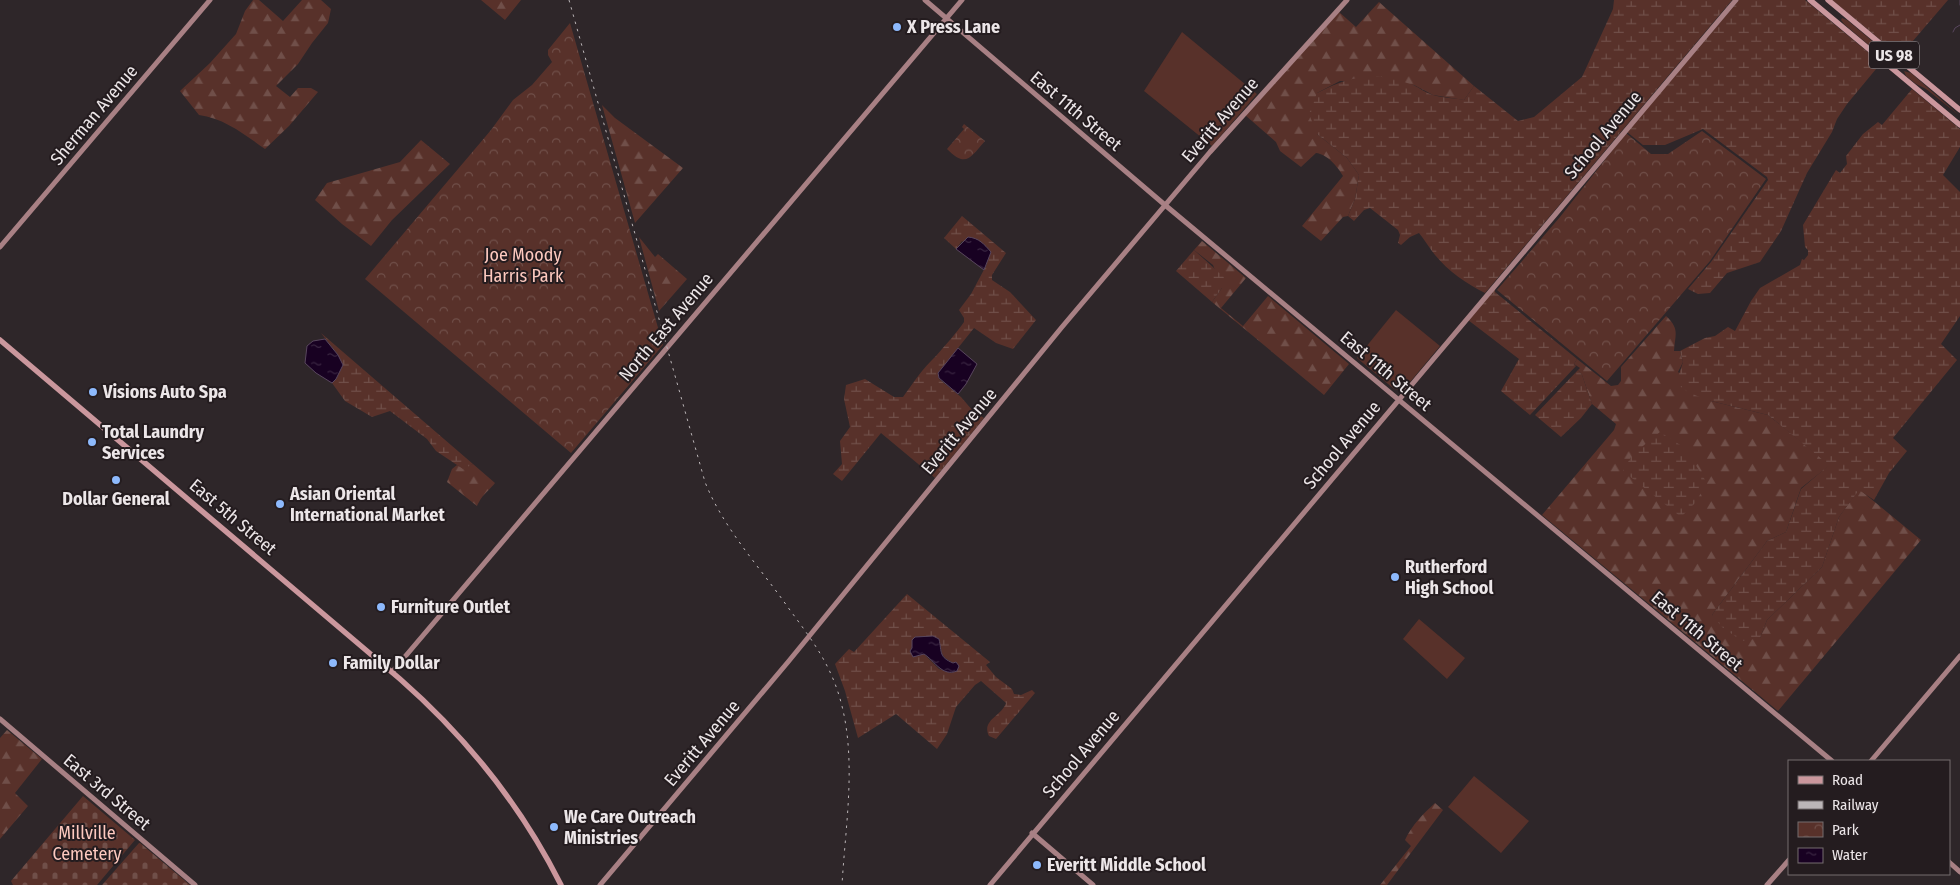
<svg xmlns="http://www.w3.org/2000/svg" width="1960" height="885" font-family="'Fira Sans Condensed',sans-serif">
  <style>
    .grass { fill: #58312a }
    .forest { fill: url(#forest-firs) }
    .wetland { fill: url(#wetland-marsh); fill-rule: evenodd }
    .cemetery { fill: url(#cemetery-stones) }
    .park { fill: url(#park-crowns) }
    .water { fill: url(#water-ripples); stroke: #58465d }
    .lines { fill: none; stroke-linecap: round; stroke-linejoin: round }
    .stream { stroke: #58465d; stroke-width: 1 }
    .secondary { stroke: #a88084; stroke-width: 5 }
    .primary { stroke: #cb979d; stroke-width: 5.5 }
    .rail { stroke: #bbb5b7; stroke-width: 1; stroke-dasharray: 2.5 5; stroke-linecap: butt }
    .poi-dot { fill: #8db9fc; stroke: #241c1f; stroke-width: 2 }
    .labels { text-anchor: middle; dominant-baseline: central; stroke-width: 4; stroke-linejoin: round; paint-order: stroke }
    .shield { fill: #241c1f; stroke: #b0a9ac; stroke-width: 1 }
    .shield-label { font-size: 16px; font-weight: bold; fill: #ece6e8 }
    .poi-label { font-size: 18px; font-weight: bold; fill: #ece6e8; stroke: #241c1f; text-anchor: start }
    .street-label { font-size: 18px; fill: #ece6e8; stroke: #241c1f }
    .park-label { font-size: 18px; fill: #fdc9bf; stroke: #241c1f }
  </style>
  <defs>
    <pattern id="forest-firs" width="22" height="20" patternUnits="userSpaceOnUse" patternTransform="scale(1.25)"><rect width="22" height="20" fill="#58312a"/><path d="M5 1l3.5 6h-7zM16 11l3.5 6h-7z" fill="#704f49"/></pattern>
    <pattern id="wetland-marsh" width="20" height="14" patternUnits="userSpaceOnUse" patternTransform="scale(1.25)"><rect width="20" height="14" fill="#58312a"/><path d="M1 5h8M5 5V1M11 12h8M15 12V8" fill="none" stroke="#704f49"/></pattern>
    <pattern id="cemetery-stones" width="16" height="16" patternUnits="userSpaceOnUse" patternTransform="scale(1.25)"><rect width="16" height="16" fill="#58312a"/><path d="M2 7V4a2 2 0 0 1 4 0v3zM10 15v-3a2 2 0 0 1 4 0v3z" fill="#704f49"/></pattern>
    <pattern id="park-crowns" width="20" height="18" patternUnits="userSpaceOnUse" patternTransform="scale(1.25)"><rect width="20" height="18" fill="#58312a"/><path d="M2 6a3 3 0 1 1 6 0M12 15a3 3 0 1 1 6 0" fill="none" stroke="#704f49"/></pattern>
    <pattern id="water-ripples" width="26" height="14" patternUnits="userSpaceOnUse" patternTransform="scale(1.25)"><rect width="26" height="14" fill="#180122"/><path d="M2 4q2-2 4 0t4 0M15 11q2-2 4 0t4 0" fill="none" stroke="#3a2642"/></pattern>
  </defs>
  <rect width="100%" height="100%" fill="#2e2629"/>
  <!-- grass -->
  <path class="grass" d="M1842,18L1847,20L1895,60L1896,65L1890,63L1844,24L1841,20Z
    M1182,32L1257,94L1212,146L1144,91Z
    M1904,71L1911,73L1960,116L1926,89L1916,84L1906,76Z
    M1396,310L1440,346L1405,388L1400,390L1394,389L1357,358Z
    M1419,619L1465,658L1447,679L1403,639Z
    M1474,776L1529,821L1501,853L1448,807Z"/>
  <!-- forest -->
  <path class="forest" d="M253,0H259L283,21L302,0H321L331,9L328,23L312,43L298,64L276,86L290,97L298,88H311L318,92L289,126L265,149C245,135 224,118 199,115L180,91L210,63L236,34L245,11Z
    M481,0H521L505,20Z
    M1379,2L1474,86L1464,100L1433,95L1414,85L1340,81L1317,93V134L1347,158L1359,175L1355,199L1348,216L1343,217L1321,241L1302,226L1343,176C1338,167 1327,154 1316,153L1301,167L1280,151L1276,142L1245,115L1339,12L1356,27Z
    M602,105L615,118L683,168L635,223Z
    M421,140L450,164L392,220L371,246L342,224L315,200L327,183L400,162Z
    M639,237L655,257L658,254L687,279L659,311Z
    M1202,241L1246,278L1221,308L1243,326L1268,296L1349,364L1324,395L1212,302L1222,288L1213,265L1194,250Z
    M1666,316C1680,329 1675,334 1674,351H1680L1683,362L1678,372L1711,401L1768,415L1830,465L1801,488L1786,532L1767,541L1712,615L1760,638L1767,620L1822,567L1839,517L1859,489L1921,540L1778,711L1542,515L1614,430L1616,424L1592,404L1582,375L1578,370L1580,368L1574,364L1577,359L1611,386L1618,385L1621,381V367Z
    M473,464L495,483C486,494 484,492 477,506L447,482L452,469L457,465L463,468Z
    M7,730L42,759L15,793L28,806L0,839V738Z
    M1435,803L1443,810L1387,885H1380L1411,846L1405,840C1412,825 1423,814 1435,803Z"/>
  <!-- wetland -->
  <path class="wetland" d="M1614,0H1732L1485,293C1467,284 1448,271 1435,255C1429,248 1425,240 1419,233L1410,237L1401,245L1398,243L1400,235L1398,230L1370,208L1364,210L1354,221L1348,216L1355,199L1359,175L1347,158L1317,134L1309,114L1317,93C1353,75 1374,71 1413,85C1420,88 1426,93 1433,95C1443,98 1454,98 1464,100L1474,86L1518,121L1534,117L1582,77L1613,9Z
    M1739,0H1805L1881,63L1847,104L1837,119L1832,132L1807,173L1781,231L1760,262L1727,273L1710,293L1698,294L1688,289L1711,262L1768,180L1767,177L1703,129L1665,145H1643L1627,132Z
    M1832,0H1948L1900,56Z
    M1912,89L1960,129V147L1943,175L1960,192V316L1941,344L1957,360L1893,438L1907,451L1889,473L1874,500L1859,490L1839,517L1822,567L1767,620L1760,638L1742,641L1722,627L1712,615L1767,541L1786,532L1801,489L1829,465L1768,415L1711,401L1689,393L1676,383L1683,362L1680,351L1705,338L1715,336L1728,327L1735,331L1751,301L1760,288L1800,265L1802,259L1804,260L1808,255V250L1805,247L1803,225L1836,170L1840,173L1847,164L1846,156L1863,134L1878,122L1882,125Z
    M962,216L1006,253L992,275V280L1010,292L1036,320L1013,349L996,343L974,328L938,373L939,379L961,397L979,418L981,416L984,418L935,478L881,433L842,481L833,474L842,464L840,441L850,427L844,399L846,385L865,379L894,397H903C913,383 923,368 936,356C946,344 955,335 964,322V318L959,310L971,294L987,264L962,241L956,249L944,238Z
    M1194,250L1224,277L1222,288L1212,302L1176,271Z
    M1495,288V292L1577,359L1574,364L1576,366L1530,415L1501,391L1519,359L1468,320Z
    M321,333L473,464L463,469L436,451L427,439L390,411L372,417L345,401L332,383L336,379L338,355Z
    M1578,370L1582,375L1592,404L1581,418L1561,437L1535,415Z
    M1660,432L1685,448L1707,483L1695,503L1681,517L1623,471L1632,455Z
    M907,594L990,662L986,665L996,677L1012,689L1014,694L1021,695L1032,690L1035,693L996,739L989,736C981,720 1002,716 1006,703L981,681L975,685L956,707L947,734L937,749L896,714L858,738L845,691L835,664L849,649L854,652ZM915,637H921L941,646C941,656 945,659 954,663L956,662L952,673L939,669L924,654L918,656L910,652Z"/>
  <!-- cemetery -->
  <path class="cemetery" d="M83,796L135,840L97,885H13L11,881Z
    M139,843H140L190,885H102Z"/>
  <!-- park -->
  <path class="park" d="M570,23L663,345L571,453L365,279L491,130L513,100L532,85L552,62L548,55V50Z
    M964,124L985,141C970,158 966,168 947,149L964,129L962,127Z
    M1702,131L1766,179L1710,261L1607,381L1497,290L1560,217L1626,133L1651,154H1668Z"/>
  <!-- water -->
  <path class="water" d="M968,237C979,238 984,244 991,252L984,270L956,249Z
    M325,339L338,355L343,365L336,379L332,383L316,373L305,363L307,346L313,341Z
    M958,348L977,364L966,384L958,394L939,378L938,373Z
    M933,636L939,639C942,653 939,657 953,663L956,662L959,666L957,671C942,677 935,661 924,654L913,657L910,651L912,648V640L915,637Z"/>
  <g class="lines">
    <!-- stream -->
    <path class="stream" d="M1960,0V5
      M1953,32L1955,28L1960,25"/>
    <!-- secondary -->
    <path class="secondary" d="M925,0L1165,205L1832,761
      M0,247L210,0
      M392,672L962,0
      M0,719L195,885
      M1871,761L1960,656
      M1032,833L1093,885
      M1949,862L1960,872
      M600,885L788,662L1062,327L1210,152L1347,0
      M990,885L1736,0
      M1767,885L1789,860"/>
    <!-- primary -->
    <path class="primary" d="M1810,0L1960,125
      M1828,0L1960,110
      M0,340L400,679C466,737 521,805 561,885"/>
    <!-- rail -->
    <path class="rail" d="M569,0L705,482C722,525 755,562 782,599C799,623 818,646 830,672C861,738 846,815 842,885"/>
  </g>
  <!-- markers -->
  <g class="poi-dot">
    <circle cx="897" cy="27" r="5"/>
    <circle cx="93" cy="392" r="5"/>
    <circle cx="92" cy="442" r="5"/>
    <circle cx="116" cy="480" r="5"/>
    <circle cx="280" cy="504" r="5"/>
    <circle cx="1395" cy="577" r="5"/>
    <circle cx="381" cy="607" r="5"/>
    <circle cx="333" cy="663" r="5"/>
    <circle cx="554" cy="827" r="5"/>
    <circle cx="1037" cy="865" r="5"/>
  </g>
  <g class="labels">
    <!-- shield labels -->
    <rect class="shield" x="1869" y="41.5" width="50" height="27" rx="4"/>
    <g class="shield-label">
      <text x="1894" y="55">US 98</text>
    </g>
    <!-- poi labels -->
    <g class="poi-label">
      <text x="907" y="27">X Press Lane</text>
      <text x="103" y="392">Visions Auto Spa</text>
      <text x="102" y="432">Total Laundry<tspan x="102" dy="21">Services</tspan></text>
      <text x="290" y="494">Asian Oriental<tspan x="290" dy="21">International Market</tspan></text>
      <text x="116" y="499" text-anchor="middle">Dollar General</text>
      <text x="1405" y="567">Rutherford<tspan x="1405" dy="21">High School</tspan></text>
      <text x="391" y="607">Furniture Outlet</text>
      <text x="343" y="663">Family Dollar</text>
      <text x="564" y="817">We Care Outreach<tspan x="564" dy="21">Ministries</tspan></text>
      <text x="1047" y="865">Everitt Middle School</text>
    </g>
    <!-- street labels -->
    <g class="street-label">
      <text transform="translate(1076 111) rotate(40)">East 11th Street</text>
      <text transform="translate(94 115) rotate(-50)">Sherman Avenue</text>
      <text transform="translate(1220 120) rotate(-49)">Everitt Avenue</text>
      <text transform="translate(1603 135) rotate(-50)">School Avenue</text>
      <text transform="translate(666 327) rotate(-50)">North East Avenue</text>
      <text transform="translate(1386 371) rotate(40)">East 11th Street</text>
      <text transform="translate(959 431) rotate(-50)">Everitt Avenue</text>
      <text transform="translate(1342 445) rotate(-50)">School Avenue</text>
      <text transform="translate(233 517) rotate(40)">East 5th Street</text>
      <text transform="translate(1697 631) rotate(40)">East 11th Street</text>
      <text transform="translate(702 743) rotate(-50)">Everitt Avenue</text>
      <text transform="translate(1081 754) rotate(-50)">School Avenue</text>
      <text transform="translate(107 792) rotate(40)">East 3rd Street</text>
    </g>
    <!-- park labels -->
    <g class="park-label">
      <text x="523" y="255">Joe Moody<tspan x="523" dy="21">Harris Park</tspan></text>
      <text x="87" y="833">Millville<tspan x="87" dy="21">Cemetery</tspan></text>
    </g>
  </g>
  <!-- legend -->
  <rect x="1788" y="760" width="162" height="115" fill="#241c1f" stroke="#746d6f"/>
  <rect x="1798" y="776" width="25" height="8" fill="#cb979d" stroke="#746d6f"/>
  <text x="1832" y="785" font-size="15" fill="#ece6e8">Road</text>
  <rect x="1798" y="801" width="25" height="8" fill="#bbb5b7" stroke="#746d6f"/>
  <text x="1832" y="810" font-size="15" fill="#ece6e8">Railway</text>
  <rect x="1798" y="822" width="25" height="15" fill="url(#park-crowns)" stroke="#746d6f"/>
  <text x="1832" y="835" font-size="15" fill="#ece6e8">Park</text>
  <rect x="1798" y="848" width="25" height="15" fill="url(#water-ripples)" stroke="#746d6f"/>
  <text x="1832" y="860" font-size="15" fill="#ece6e8">Water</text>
</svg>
